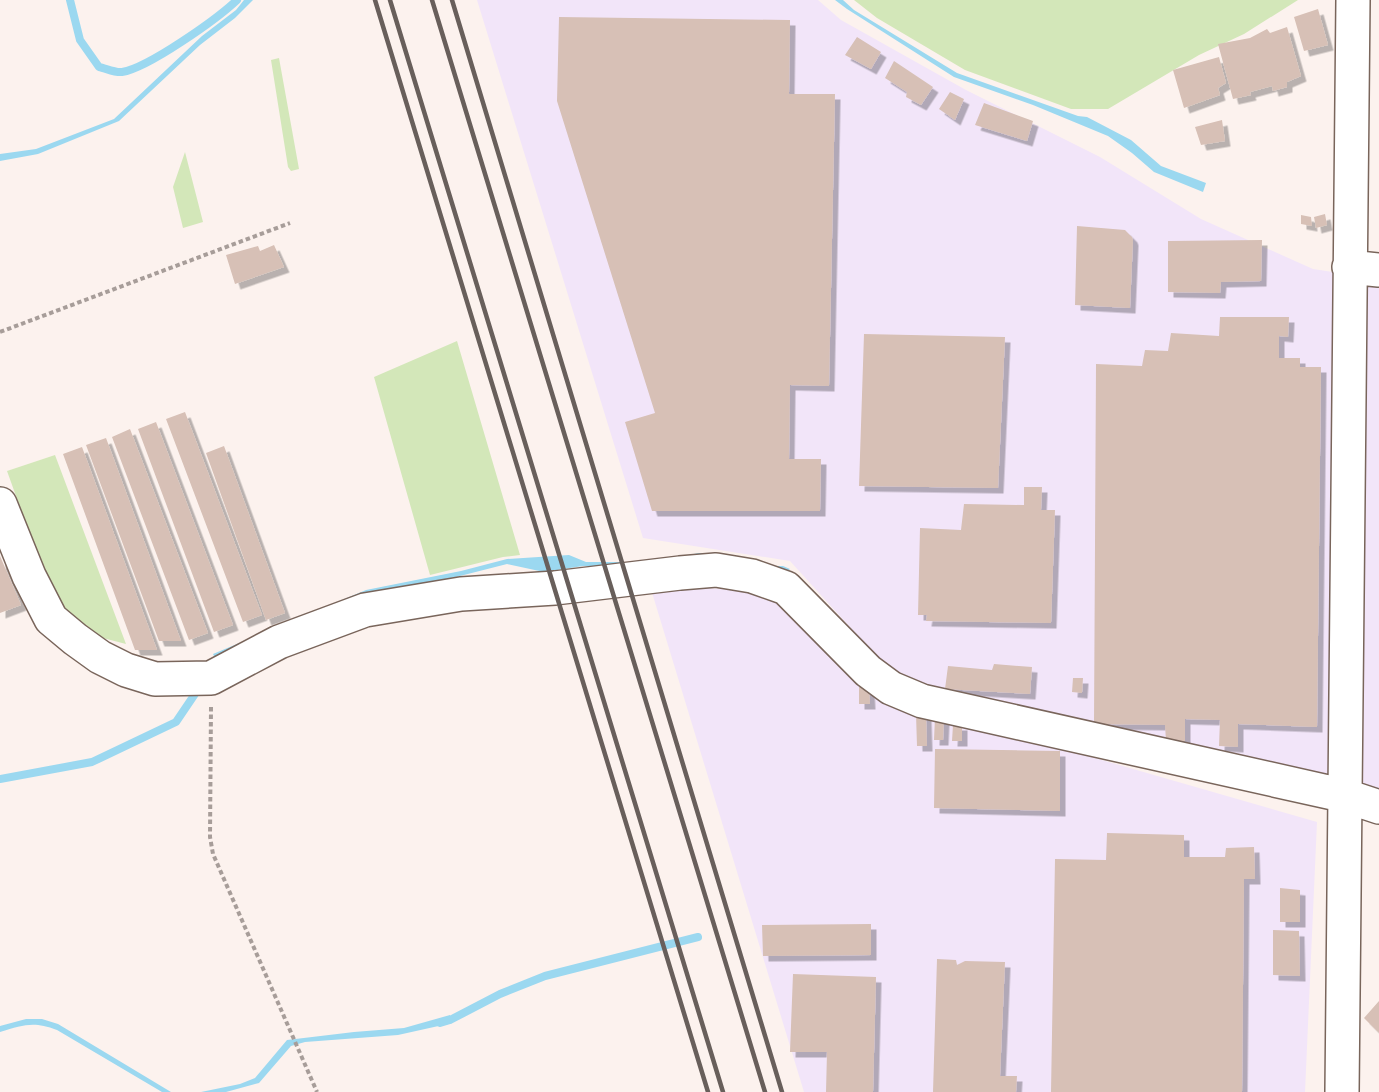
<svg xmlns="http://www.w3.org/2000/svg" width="1379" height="1092" font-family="'Fira Sans',sans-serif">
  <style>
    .industrial { fill: #f2e5f9 }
    .green { fill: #d3e7b9 }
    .water { fill: #9bd8f0 }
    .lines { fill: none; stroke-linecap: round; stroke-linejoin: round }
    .stream { stroke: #9bd8f0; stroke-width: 8 }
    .building { fill: #d7c0b6; filter: url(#shadow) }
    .minor-casing { stroke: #79655b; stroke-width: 36 }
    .path { stroke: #a79d99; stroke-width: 4; stroke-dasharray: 4.5 3; stroke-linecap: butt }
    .minor { stroke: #fff; stroke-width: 33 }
    .rail { stroke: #685f5b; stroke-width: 4.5 }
  </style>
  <defs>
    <filter id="shadow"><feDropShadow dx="5.5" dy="5.5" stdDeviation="0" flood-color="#0004"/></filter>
  </defs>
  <rect width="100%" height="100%" fill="#fcf2ee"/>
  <!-- industrial -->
  <path class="industrial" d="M477,0H818L841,20L966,90L1100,157L1201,219L1313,269L1379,279V793L896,678L790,561L643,538Z
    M650,586L752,590L776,595L904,703L1317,822L1305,1092H804Z"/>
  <!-- green -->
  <path class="green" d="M854,0H1298L1244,34L1199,55L1108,109H1071L965,70L877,18Z
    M279,58L299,169L291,171L288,167L271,60Z
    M185,152L203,222L183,228L173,187Z
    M457,341L520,555L503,557L430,575L374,377Z
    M55,455L126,644L99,637L64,610L34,546L7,471Z"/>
  <!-- water -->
  <path class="water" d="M244,0H253L235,18L200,45L119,121L38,154L0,161V154L36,149L114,119L202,36L236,10Z
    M835,0H843L854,10L957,73L1078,116L1087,117L1131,140L1161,166L1206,183L1203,192L1154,172L1132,153L1108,136L1033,105L954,77L847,9Z
    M699,553L718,554L776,566H783L790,569L788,571L583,566L544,572L507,564L456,577L368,594L216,660L213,654L366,590L461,571L507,559L569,555L586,562H628L679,557Z
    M450,1015L452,1023L398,1035L305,1042L291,1046L259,1083L226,1092H201L240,1084L255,1078L287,1040L354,1032L404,1028Z
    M26,1019H42L58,1024L171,1092H162L57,1030C33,1021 24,1025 0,1032V1026Z"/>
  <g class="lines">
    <!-- stream -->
    <path class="stream" d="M70,0L80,40L99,67C105,68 115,73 122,72C148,68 217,19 237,0
      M0,779L92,762L176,722L199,688
      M440,1023L450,1020L500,994L545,976L698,937"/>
  </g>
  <!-- building -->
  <path class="building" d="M1318,9L1328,45L1304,51L1294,17Z
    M559,17L790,20L789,94H835L829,386L790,385L789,459H821L820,511H652L625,422L655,413L557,101Z
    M1287,27L1301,76L1287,82V87L1273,91L1272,86L1250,92L1251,95L1233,99L1218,44L1250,38L1267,29L1270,33Z
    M857,37L881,52L871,69L845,55Z
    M1219,57L1226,83L1218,88L1220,95L1184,108L1173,70Z
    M894,61L933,87L921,105L906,97L907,92L885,78Z
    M950,92L964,99L955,120L939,109Z
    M984,103L1033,121L1027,141L975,125Z
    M1222,120L1225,141L1201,145L1195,127Z
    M1325,214L1327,225L1316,228L1314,217Z
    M1301,215L1311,217L1312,226L1301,224Z
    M1077,226L1125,230L1132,237L1133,240L1130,308L1075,305Z
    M1262,240L1261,281L1221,282L1220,293L1168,292V241Z
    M274,245L284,267L235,284L226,255L258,246L260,251Z
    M1220,317H1289L1288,337L1279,336V358H1300V367H1321L1317,727L1238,724V747L1219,746L1220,720L1185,719V741H1166L1165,725L1094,724L1096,364L1142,366L1145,350L1168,351L1171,333L1219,336Z
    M864,334L1005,337L998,488L859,486Z
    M185,412L262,615L243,622L166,419Z
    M156,422L233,625L214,632L138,429Z
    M130,429L208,633L189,640L112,437Z
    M106,438L181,641H159L86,445Z
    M224,446L285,613L266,620L206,453Z
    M82,447L157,650H135L63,454Z
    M1024,487H1042L1041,510H1055L1051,623L926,621L927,615H918L920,528L961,530L964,504L1024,505Z
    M0,556L21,605L0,613Z
    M994,664L1032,667L1030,694L945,689L948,666L992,670Z
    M1073,678H1083L1082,693L1072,692Z
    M869,686L870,704H859V687Z
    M916,714H926L927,746H917Z
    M935,717L944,718L943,740H934Z
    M953,725H962V741H952Z
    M935,749L1060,751V811L934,808Z
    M1107,833L1184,835V857H1225L1226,848L1254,847L1255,879H1244L1242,1092H1051L1055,859L1106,860Z
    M1280,888L1300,890V922H1280Z
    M871,924V955L763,956L762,925Z
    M1273,930L1299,931L1300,976L1273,975Z
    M937,959L956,960L957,965L965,961L1005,962L1000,1076H1017L1016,1092H933Z
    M793,974L876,977L873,1092H826L827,1052H790Z
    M1379,1001V1033L1364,1018Z"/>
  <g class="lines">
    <defs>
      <path id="minor" d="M1349,267L1379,270
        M0,504L29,576L51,619L75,639L100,657L126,670L155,679L211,678L279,642L365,610L461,594L555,588L680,573L716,570L752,576L786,588L868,671L891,688L922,701L1346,796L1379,807
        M1342,1092L1353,0"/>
    </defs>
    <!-- minor casing -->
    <use href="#minor" class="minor-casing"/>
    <!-- path -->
    <path class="path" d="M0,332L290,223
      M211,707L210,837L213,854L317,1092"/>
    <!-- minor -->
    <use href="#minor" class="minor"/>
    <!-- rail -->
    <path class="rail" d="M375,0L708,1092
      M390,0L723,1092
      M432,0L765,1092
      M452,0L782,1092"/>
  </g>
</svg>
